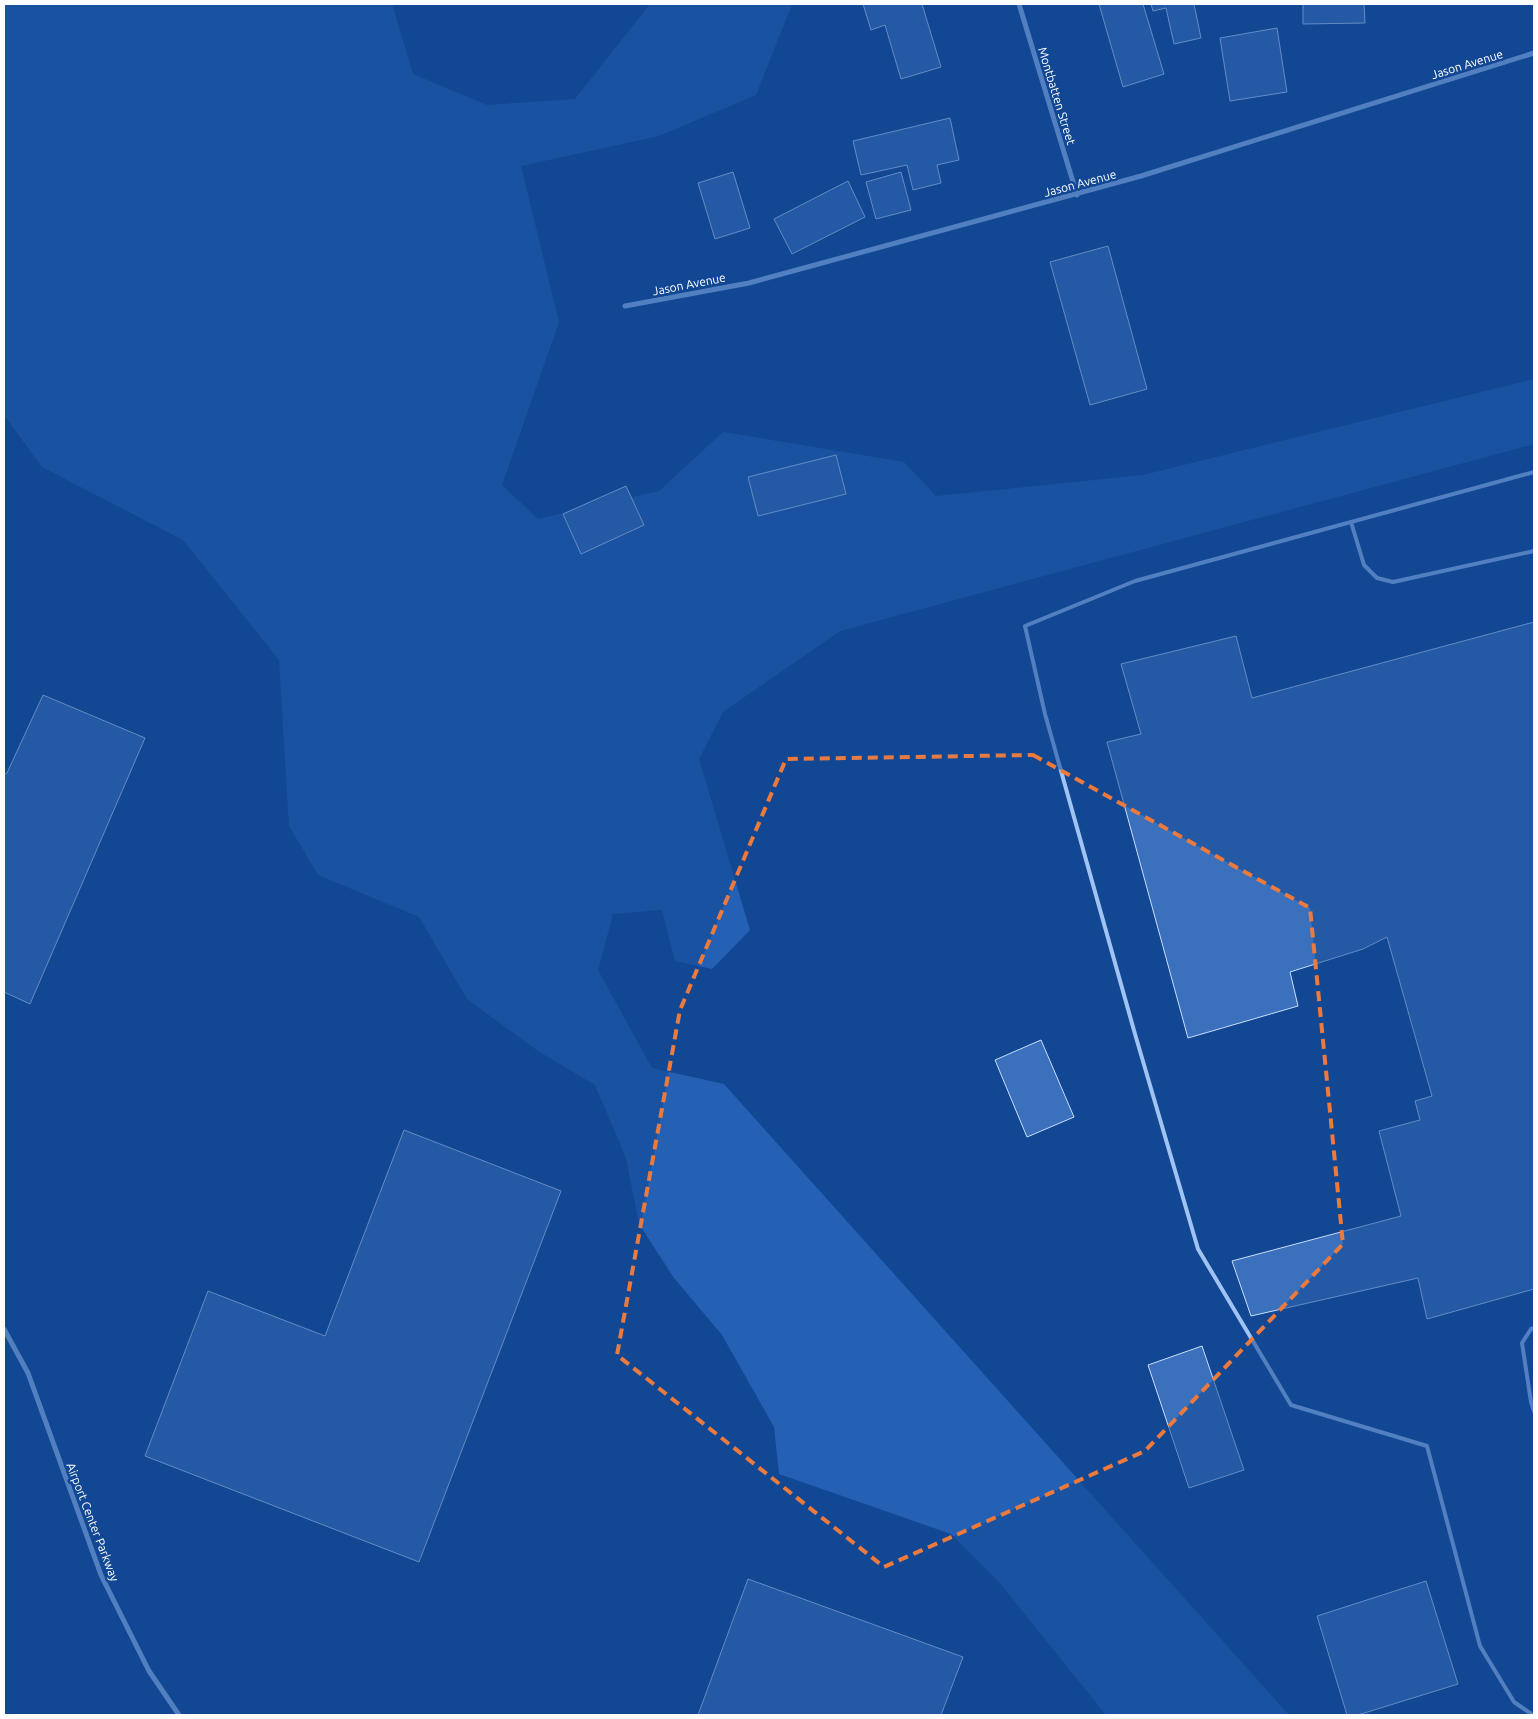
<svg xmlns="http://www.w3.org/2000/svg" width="1538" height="1719" font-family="Ubuntu,sans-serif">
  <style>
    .green { fill: #2460b3 }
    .building { fill: #3b70bc; stroke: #c8defd }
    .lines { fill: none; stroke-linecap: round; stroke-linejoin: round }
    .lane { stroke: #a0c3f3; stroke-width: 4 }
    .street { stroke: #a0c3f3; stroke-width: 5 }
    .marked { fill: none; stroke: #ed7a3d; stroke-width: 4; stroke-dasharray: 10 6; stroke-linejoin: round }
    .labels { text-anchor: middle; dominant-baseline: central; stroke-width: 5; stroke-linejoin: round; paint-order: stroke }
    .street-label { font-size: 12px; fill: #fff; stroke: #124794 }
  </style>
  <rect width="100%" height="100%" fill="#124794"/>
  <!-- green -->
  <path class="green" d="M4,4H392L413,74L487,105L575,99L650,4H792L756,95L659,136L521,166L559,322L502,485L538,519L659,491L723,432L904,462L936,496L1143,475L1534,379V444L840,631L723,712L699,759L750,930L712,969L675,961L662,910L613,914L598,970L652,1068L724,1084L1289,1715H1106L998,1581L951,1534L779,1474L774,1427L722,1335L674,1278L639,1224L626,1158L595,1085L538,1051L467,999L419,917L318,875L289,826L279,660L183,540L42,467L4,415Z"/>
  <!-- building -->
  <path class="building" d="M863,4H922L941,67L901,79L885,25L871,30Z
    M1099,4H1143L1164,74L1123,87Z
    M1151,4H1194L1201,38L1174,44L1166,8L1153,11Z
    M1303,4H1364L1365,23L1303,24Z
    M1277,28L1287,92L1230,101L1220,38Z
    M950,118L959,160L937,165L941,183L913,190L907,165L861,175L853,141Z
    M733,172L750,228L715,239L698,183Z
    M901,172L911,210L876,219L866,182Z
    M848,181L865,217L792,254L774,219Z
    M1108,246L1147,389L1090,405L1050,262Z
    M836,455L846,494L758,516L748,477Z
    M626,486L644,525L581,554L563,514Z
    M1534,622V1289L1427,1319L1418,1278L1251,1316L1232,1261L1401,1216L1379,1131L1420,1120L1415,1101L1432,1096L1387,937L1363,949L1290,972L1298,1006L1188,1038L1107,742L1141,734L1121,664L1236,636L1252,698Z
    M43,695L145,738L30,1004L4,992V774L7,773Z
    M1041,1040L1074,1117L1027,1137L995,1060Z
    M404,1130L561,1191L419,1562L145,1456L208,1291L325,1336Z
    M1202,1346L1244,1470L1189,1488L1148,1365Z
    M748,1579L963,1657L941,1715H698Z
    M1426,1581L1458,1684L1358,1715H1347L1317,1616Z"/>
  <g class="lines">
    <!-- lane -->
    <path class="lane" d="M1351,522L1364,565L1377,578L1393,582L1534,551
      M1534,1328L1531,1329L1522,1343L1531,1402L1534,1411
      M1533,1715L1514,1702L1480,1646L1427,1446L1291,1405L1198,1249L1135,1034L1045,714L1025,626L1135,581L1534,472"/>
    <!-- street -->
    <path class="street" d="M1019,4L1077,195
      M625,306L749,283L1141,176L1534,53
      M4,1329L28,1373L101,1575L149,1671L179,1715"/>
  </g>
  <!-- marked area -->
  <path d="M0 0H1538V1719H0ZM1033,755L1310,908L1343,1244L1145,1451L884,1567L617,1355L680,1010L786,759Z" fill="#124794" fill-opacity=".55" fill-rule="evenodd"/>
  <path class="marked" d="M1033,755L1310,908L1343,1244L1145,1451L884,1567L617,1355L680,1010L786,759Z"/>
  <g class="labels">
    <!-- street labels -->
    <g class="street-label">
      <text transform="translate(1467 64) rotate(-17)">Jason Avenue</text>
      <text transform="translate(1057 96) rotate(73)">Montbatten Street</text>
      <text transform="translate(1080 183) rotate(-15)">Jason Avenue</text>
      <text transform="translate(689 284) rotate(-11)">Jason Avenue</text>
      <text transform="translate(93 1522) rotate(69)">Airport Center Parkway</text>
    </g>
  </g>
  <!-- border -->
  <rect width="1538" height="1719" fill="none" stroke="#ffffff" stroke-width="10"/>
</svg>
